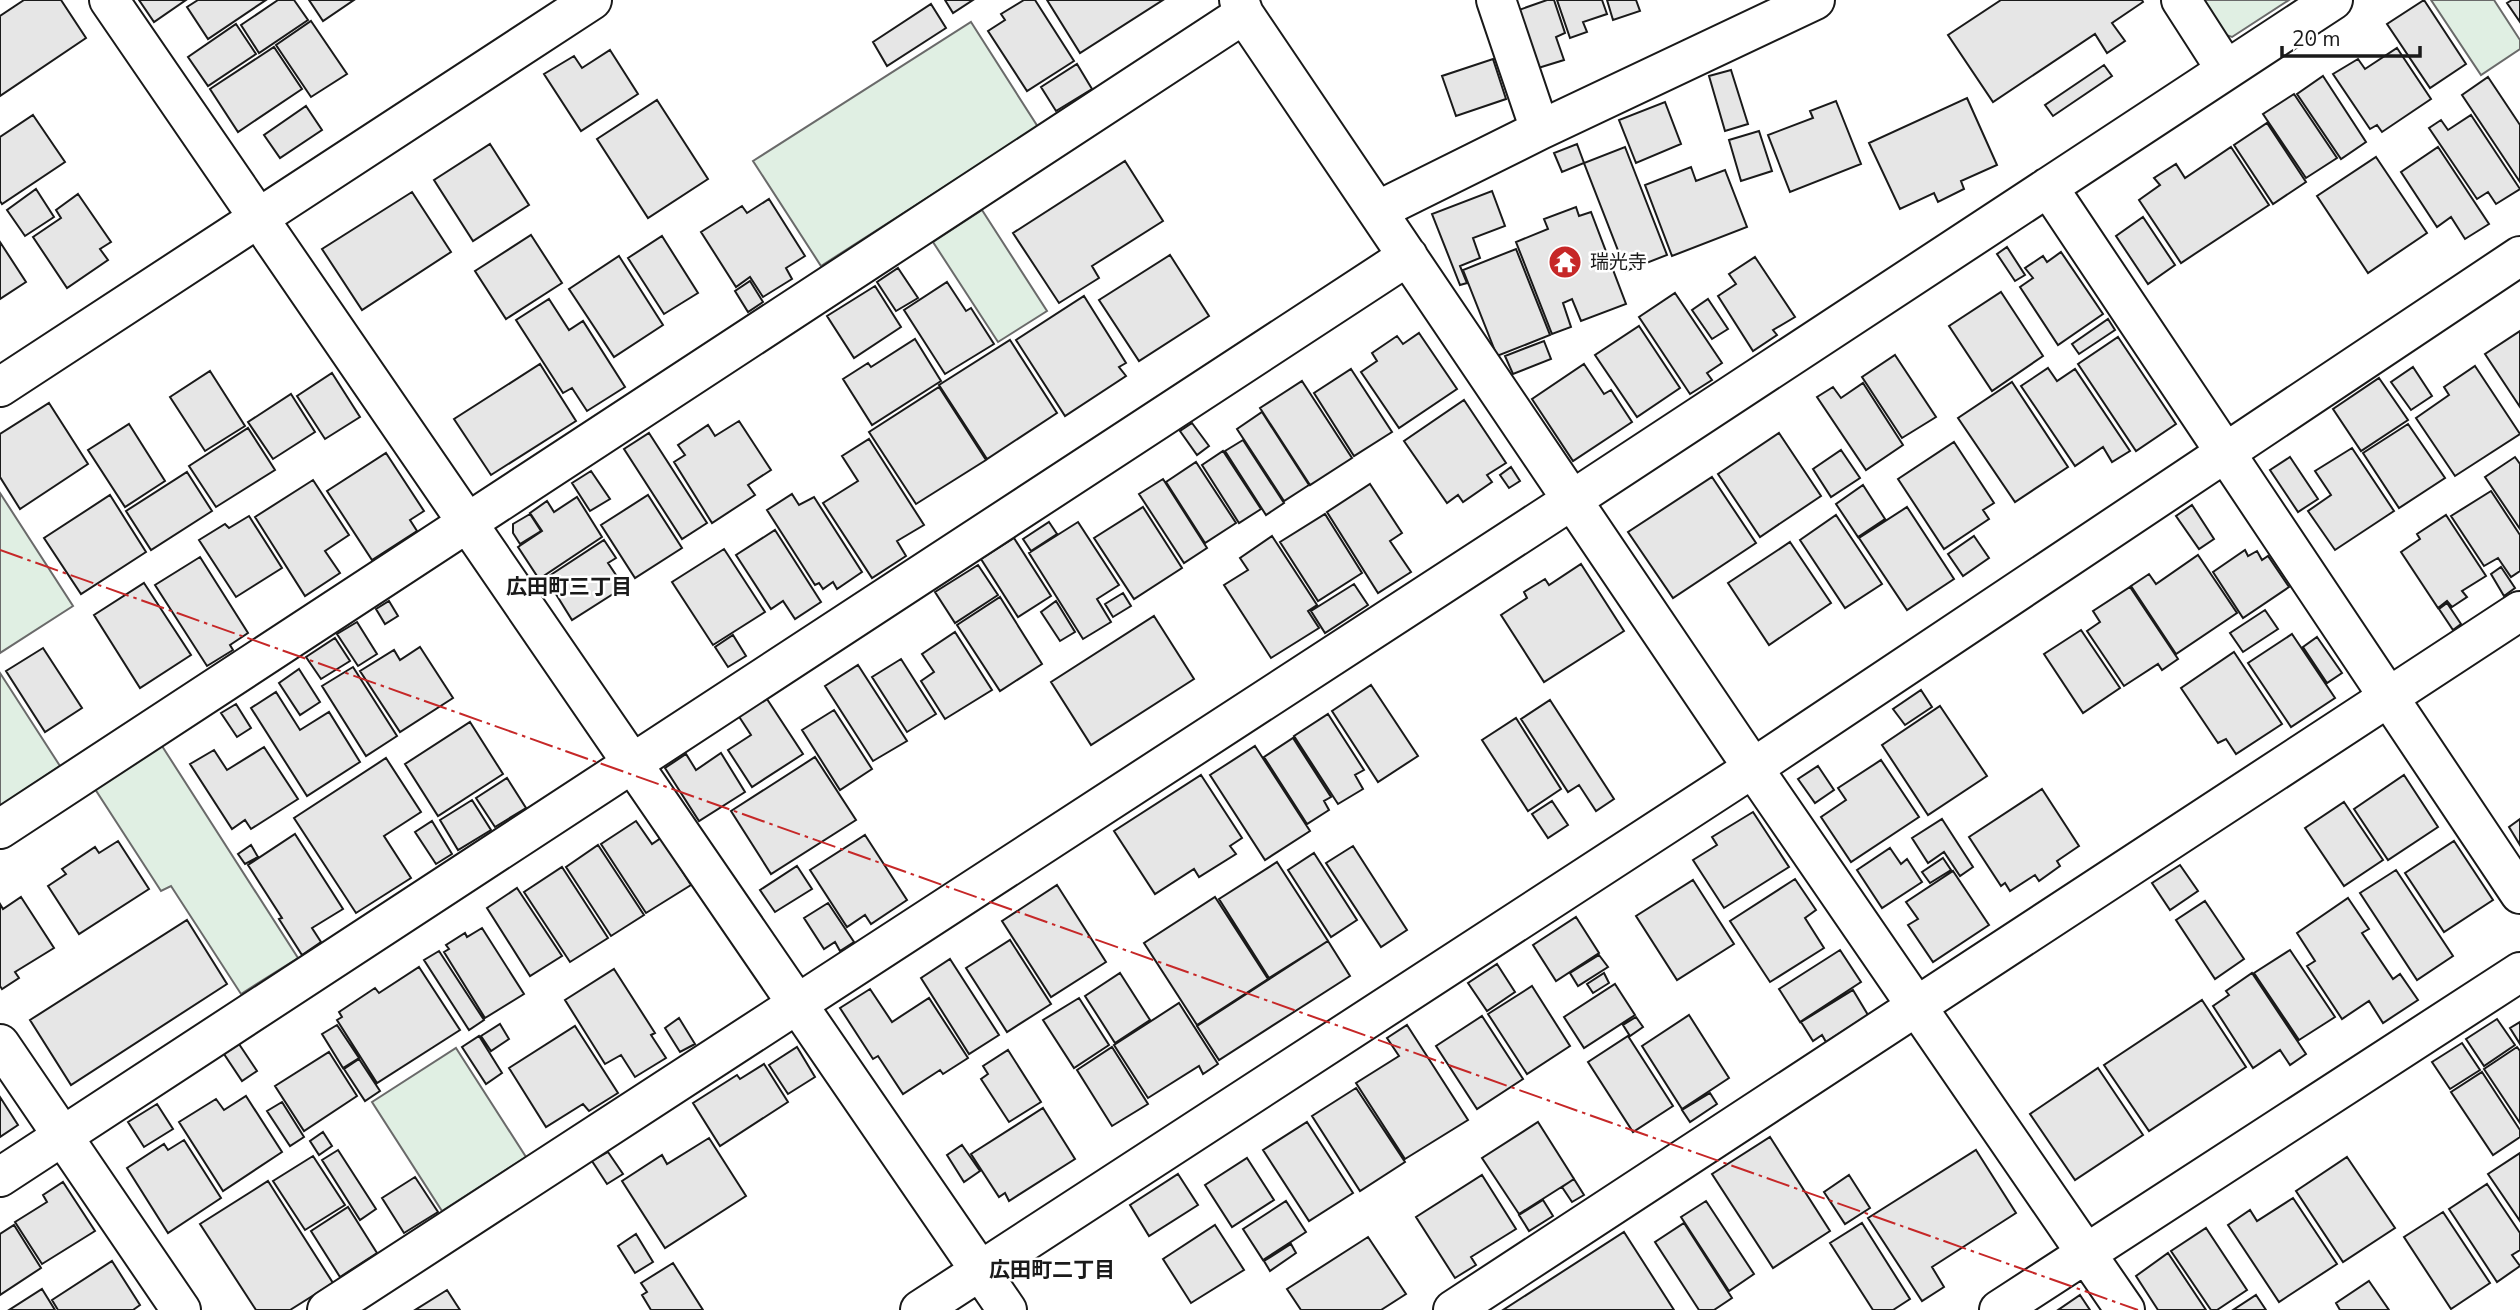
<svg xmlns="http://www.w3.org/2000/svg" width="2520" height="1310" font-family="'Nunito Sans','Noto Sans JP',sans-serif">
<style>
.green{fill:#e0efe3;stroke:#6a6a6a;stroke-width:2}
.building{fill:#e6e6e6;stroke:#1a1a1a;stroke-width:2}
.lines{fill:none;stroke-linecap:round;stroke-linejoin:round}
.street-casing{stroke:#1a1a1a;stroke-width:42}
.secondary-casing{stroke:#1a1a1a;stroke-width:42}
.street{stroke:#fff;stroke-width:38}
.secondary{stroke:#fff;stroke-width:38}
.power{stroke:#c62828;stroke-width:2;stroke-dasharray:24 5 3.5 5;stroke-linecap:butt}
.labels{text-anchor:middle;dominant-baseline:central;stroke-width:5;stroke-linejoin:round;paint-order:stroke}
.poi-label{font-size:19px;fill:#1a1a1a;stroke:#fff;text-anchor:start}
.neighbourhood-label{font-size:21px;font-weight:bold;fill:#1a1a1a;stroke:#fff}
</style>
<rect width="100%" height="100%" fill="#fff"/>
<path class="green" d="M2199 0H2289L2232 37 2220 33Z
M2431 0H2494L2520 40V49L2481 75Z
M971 22 1038 127 821 266 753 161Z
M982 210 1047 311 998 342 933 242Z
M0 493 73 606 0 653Z
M0 673 60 766 0 806Z
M162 746 298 958 241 994 171 886 161 891 95 789Z
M456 1048 526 1157 442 1211 372 1102Z"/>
<path class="building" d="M24 0H61L86 38 0 96V16Z
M139 0H186L154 22Z
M198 0H266L208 39 187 7Z
M278 0H294L308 20 259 53 241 25Z
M309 0H354L323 21Z
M945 0H973L953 13Z
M1024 0H1035L1074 61 1027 91 988 31 1005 20 1001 14Z
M1047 0H1163L1080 53Z
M1547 0H1554L1565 33 1556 37 1564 60 1535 69 1516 11Z
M1557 0H1602L1607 14 1583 22 1587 32 1570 38Z
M1607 0H1636L1640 11 1613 20Z
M2001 0H2142L2143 2 2112 23 2125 41 2107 53 2095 34 1993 102 1948 35Z
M2424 0 2466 64 2430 88 2387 24Z
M2512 0H2520V22L2507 3Z
M931 4 946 28 887 66 873 42Z
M311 21 347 74 311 97 276 45Z
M236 24 256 54 208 86 188 57Z
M274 47 302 89 238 132 210 89Z
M2397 48 2431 99 2382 132 2377 125 2370 129 2333 74 2358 59 2365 69Z
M610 50 638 94 581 131 544 74 574 56 582 68Z
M1493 59 1506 99 1456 116 1442 76Z
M1077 64 1092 89 1056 111 1041 87Z
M2104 65 2112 76 2053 116 2045 105Z
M1731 70 1748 124 1725 131 1709 76Z
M2323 76 2366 142 2341 159 2297 94Z
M2488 77 2520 125V182L2462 95Z
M2294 94 2337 158 2306 178 2263 114Z
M1967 98 1997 165 1961 181 1964 189 1938 202 1934 193 1900 209 1869 143Z
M657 100 708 179 648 218 597 139Z
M1836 101 1861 164 1790 192 1768 135 1813 118 1810 111Z
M1665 102 1681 144 1636 163 1619 120Z
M306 106 322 130 280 158 264 135Z
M33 115 65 162 2 204 0 201V137Z
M2471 115 2520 189 2496 204 2488 192 2477 199 2429 128 2441 120 2448 130Z
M2267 123 2306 182 2273 204 2234 145Z
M1759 131 1772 171 1741 181 1729 140Z
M490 144 529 205 473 241 434 180Z
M1577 144 1584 163 1562 172 1554 153Z
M1625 147 1667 255 1626 271 1584 163Z
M2231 147 2269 205 2181 263 2139 200 2160 185 2154 178 2176 164 2185 178Z
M2438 147 2489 224 2465 239 2451 217 2437 227 2401 172Z
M2376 157 2427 233 2368 273 2317 196Z
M1125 161 1163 221 1092 266 1099 278 1059 303 1013 233Z
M1691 167 1696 181 1725 170 1747 227 1672 256 1645 185Z
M36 189 54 217 25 236 7 210Z
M1492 191 1505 226 1473 238 1480 258 1460 266 1467 283 1460 285 1432 214Z
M412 192 451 252 362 310 322 249Z
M78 194 111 242 100 249 108 260 67 288 33 237 61 218 56 210Z
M769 199 805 256 786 268 792 279 763 297 750 277 736 287 701 232 742 206 747 213Z
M1576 207 1579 216 1591 212 1626 304 1581 321 1572 299 1563 303 1571 327 1552 334 1516 242 1548 229 1544 219Z
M2143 217 2175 265 2148 284 2116 236Z
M531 235 562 283 506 319 475 271Z
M662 236 698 293 664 314 628 258Z
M0 242 26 282 0 299Z
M2007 247 2025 275 2015 281 1997 254Z
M1516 249 1550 335 1497 356 1463 270Z
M2061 252 2103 314 2058 345 2020 287 2033 278 2025 268 2043 256 2047 262Z
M1170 255 1209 316 1139 361 1099 300Z
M619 256 663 325 614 357 569 289Z
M1755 257 1795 317 1773 330 1777 335 1753 351 1718 296 1736 284 1729 274Z
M898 268 918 298 896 311 877 282Z
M750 281 763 302 748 312 735 291Z
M947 282 966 311 971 308 994 344 945 374 904 310Z
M875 286 901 327 854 358 827 316Z
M2001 292 2043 356 1992 391 1949 326Z
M1675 293 1722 363 1707 373 1712 380 1690 394 1639 317Z
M1084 296 1126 363 1119 367 1126 376 1065 416 1016 340Z
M549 299 569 330 583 321 625 387 587 411 572 388 563 393 516 320Z
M1708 299 1728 329 1712 339 1692 310Z
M2108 319 2115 330 2079 354 2072 344Z
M1639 326 1680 388 1637 417 1595 355Z
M2520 331V407L2485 354Z
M1419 333 1457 389 1399 428 1361 372 1377 361 1372 353 1397 336 1403 344Z
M2118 337 2176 424 2136 451 2078 364Z
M915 339 941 381 872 425 843 379 868 363 871 367Z
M1010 340 1057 413 987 459 939 385Z
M1544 341 1551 359 1513 374 1505 356Z
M1895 355 1936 417 1902 438 1862 377Z
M540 364 576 421 491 475 454 419Z
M1584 364 1604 394 1611 390 1632 422 1573 461 1532 399Z
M2475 366 2520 434 2455 476 2416 418 2449 395 2444 387Z
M2413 367 2432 396 2411 410 2391 382Z
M2048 368 2057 381 2075 369 2130 451 2112 462 2103 447 2075 466 2021 386Z
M1351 369 1392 432 1354 456 1314 393Z
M210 371 245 426 205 451 170 397Z
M332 373 360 417 325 439 297 396Z
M2379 378 2408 420 2361 451 2333 409Z
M1302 381 1352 458 1310 485 1260 408Z
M2012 382 2068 467 2015 502 1958 418Z
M1863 383 1903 445 1866 470 1817 397 1833 387 1841 398Z
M939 387 986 460 916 504 869 432Z
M291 394 315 432 273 459 248 422Z
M1464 400 1506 463 1487 475 1492 482 1463 502 1458 495 1447 503 1404 441Z
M49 403 88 464 20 509 0 477V434Z
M1262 412 1309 485 1284 501 1237 429Z
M739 421 771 470 748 485 755 495 712 523 674 462 685 455 678 445 708 425 715 436Z
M1192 423 1209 446 1197 455 1180 431Z
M129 424 165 481 125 507 88 450Z
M2408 424 2445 478 2399 508 2363 453Z
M248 428 275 470 216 507 189 466Z
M649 433 707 523 682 539 624 449Z
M1779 433 1821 496 1760 537 1718 474Z
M869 439 924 525 897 541 906 556 872 578 823 503 858 481 842 456Z
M1243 440 1284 503 1266 515 1225 451Z
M1954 442 1994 503 1983 510 1989 519 1944 549 1898 479Z
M2352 448 2394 511 2335 550 2308 511 2331 495 2315 471Z
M1841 450 1860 478 1831 497 1813 469Z
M1223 451 1261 509 1239 523 1202 465Z
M386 453 424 511 410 520 417 531 372 560 327 491Z
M2290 457 2318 499 2298 512 2270 470Z
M2515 457 2520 464V529L2485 477Z
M1196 462 1236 523 1205 543 1166 482Z
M1511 467 1520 481 1509 488 1500 475Z
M591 471 610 499 590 511 572 483Z
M187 472 212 511 151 550 126 511Z
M1712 477 1756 543 1673 598 1628 532Z
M1163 479 1207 548 1184 563 1139 494Z
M313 480 349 535 325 551 340 573 305 596 255 517Z
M1370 484 1402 533 1390 541 1411 572 1378 593 1327 512Z
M1863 485 1885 519 1858 537 1836 504Z
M2491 491 2520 535V571L2511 577 2498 558 2484 566 2451 516Z
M792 494 799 505 814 497 862 572 837 589 833 582 823 589 819 583 815 585 767 510Z
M110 495 146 552 81 594 44 538Z
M648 495 682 548 635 578 601 525Z
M577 497 602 537 539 579 518 547 542 531 530 513 547 501 554 512Z
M2192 505 2214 539 2199 549 2176 516Z
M1143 507 1182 568 1134 599 1094 538Z
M1907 507 1954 579 1907 610 1859 538Z
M530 514 541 531 520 544 513 533V524Z
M1325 514 1362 573 1318 601 1280 542Z
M1836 515 1882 584 1845 608 1800 540Z
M2446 515 2486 576 2462 591 2467 597 2452 607 2447 601 2438 608 2401 552 2420 539 2417 534Z
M249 516 282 568 236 597 199 540 225 524 229 528Z
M1049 522 1057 534 1031 551 1023 539Z
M1078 522 1119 585 1097 599 1111 622 1083 639 1029 553Z
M775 530 821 602 795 619 783 601 771 609 736 555Z
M1272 536 1317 605 1308 611 1319 628 1271 658 1224 585 1248 570 1240 558Z
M1974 536 1989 558 1963 576 1948 554Z
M1014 538 1051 596 1018 617 981 559Z
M604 540 616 558 608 563 624 587 572 620 546 578Z
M1790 542 1831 603 1769 645 1728 583Z
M724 549 765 612 713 645 672 582Z
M2245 550 2248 556 2257 551 2262 560 2268 556 2289 587 2243 618 2213 572Z
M2198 555 2237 613 2176 654 2131 586 2149 574 2156 584Z
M200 557 248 633 230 645 233 650 207 666 155 585Z
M1581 564 1624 631 1544 682 1501 615 1527 598 1524 592 1545 579 1549 585Z
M978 565 998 595 955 623 935 592Z
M2501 567 2515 588 2504 596 2491 574Z
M144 583 191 655 140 688 94 615Z
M1354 584 1368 605 1325 633 1311 611Z
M2130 587 2178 659 2162 670 2158 664 2124 686 2087 631 2100 622 2093 611Z
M1123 593 1131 606 1113 617 1105 604Z
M1000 597 1042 664 1000 691 957 625Z
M389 601 398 616 385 624 376 609Z
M1056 601 1075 632 1060 641 1041 612Z
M2447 603 2461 624 2453 630 2439 609Z
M2265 610 2278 629 2243 652 2230 633Z
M1154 616 1194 679 1091 745 1051 682Z
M357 622 377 654 358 666 337 634Z
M2081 630 2120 688 2083 713 2044 654Z
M955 632 992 690 945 719 921 681 934 672 922 654Z
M2292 634 2335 698 2291 727 2248 663Z
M733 635 746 656 728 667 715 647Z
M2317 637 2342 673 2327 683 2303 647Z
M335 638 350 661 321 679 306 657Z
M420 647 453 698 400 732 360 671 394 650 400 660Z
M43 648 82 708 45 732 6 671Z
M2234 652 2282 724 2236 754 2226 739 2218 743 2181 688Z
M901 659 936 714 907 732 872 677Z
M858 665 907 741 873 761 825 686Z
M353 667 397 736 366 756 322 686Z
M299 669 320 702 300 715 279 683Z
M1371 685 1418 756 1378 782 1332 711Z
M1921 690 1932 707 1905 725 1893 709Z
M276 692 300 730 329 712 360 762 307 796 251 708Z
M765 696 803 754 752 787 728 750 751 735 738 715Z
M1550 700 1614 799 1596 811 1579 785 1568 792 1521 719Z
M236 704 251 728 237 737 221 713Z
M1940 706 1987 776 1928 815 1882 745Z
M834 710 872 769 840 790 802 730Z
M1328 714 1364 770 1355 775 1363 789 1338 804 1294 736Z
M1516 718 1561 789 1528 811 1482 740Z
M470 722 503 774 438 816 405 764Z
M1293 738 1331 797 1324 801 1329 810 1307 824 1264 757Z
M1255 746 1310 831 1265 860 1210 775Z
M264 747 298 799 251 829 245 820 232 829 190 764 214 750 227 770Z
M721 753 745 792 699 821 665 768 686 754 696 770Z
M815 757 856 820 771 874 731 811Z
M386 758 421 812 384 836 411 878 356 913 294 818Z
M1881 760 1919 817 1851 862 1821 817 1846 800 1838 788Z
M1818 766 1834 790 1815 803 1798 779Z
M1201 775 1242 838 1230 846 1236 854 1199 877 1194 869 1155 894 1114 831Z
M2404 775 2438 827 2388 860 2354 809Z
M507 778 526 808 495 827 476 798Z
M2042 789 2079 846 2057 861 2060 866 2039 881 2035 875 2010 891 2005 883 2001 886 1969 837Z
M472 800 491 830 458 850 440 820Z
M1552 801 1568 825 1548 838 1532 814Z
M2344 802 2383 860 2344 886 2305 828Z
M1753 812 1789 867 1724 908 1693 860 1717 845 1712 837Z
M1942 819 1973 867 1960 876 1944 852 1928 863 1912 838Z
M2520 819V845L2509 827Z
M432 821 452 854 436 864 415 832Z
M636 821 652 844 661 838 691 885 646 913 601 844Z
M295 834 343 909 312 928 321 942 302 955 279 919 282 918 248 865Z
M865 835 907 900 871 924 865 915 847 927 810 870Z
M118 841 149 889 79 934 48 886 66 874 62 869 95 847 99 853Z
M2454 841 2493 900 2444 932 2405 873Z
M251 845 258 857 245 864 238 854Z
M598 845 644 915 611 936 566 867Z
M1353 846 1407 930 1381 947 1326 863Z
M1890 848 1901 864 1907 859 1922 882 1882 908 1857 870Z
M1314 853 1357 920 1331 937 1288 870Z
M1943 858 1951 870 1930 883 1922 872Z
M1277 862 1328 941 1269 978 1219 899Z
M2180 865 2198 891 2170 910 2152 883Z
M797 866 812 889 775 912 760 890Z
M562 867 608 938 570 962 524 892Z
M2396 870 2453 956 2417 980 2360 893Z
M1953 871 1989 925 1933 962 1908 925 1918 919 1906 902Z
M1795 879 1816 910 1805 918 1824 948 1770 982 1730 921Z
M1693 880 1734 944 1677 980 1636 916Z
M1057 885 1106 962 1051 997 1002 921Z
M517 888 562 956 530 976 487 908Z
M21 897 54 948 15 972 19 978 2 989 0 986V904L3 909Z
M1215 897 1268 979 1197 1025 1144 943Z
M2348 898 2369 929 2362 933 2393 979 2400 974 2418 1000 2383 1023 2369 1001 2342 1019 2307 966 2315 961 2297 933Z
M2205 901 2244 959 2215 979 2176 920Z
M828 903 854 942 840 951 835 942 824 949 804 918Z
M1576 917 1599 953 1556 981 1533 945Z
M187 920 227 984 71 1085 30 1020Z
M482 928 524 994 485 1018 444 952 449 949 446 945 465 933 467 937Z
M1010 940 1051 1004 1007 1032 966 968Z
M1328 941 1350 976 1219 1060 1197 1026Z
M1840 950 1861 982 1800 1022 1779 989Z
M2290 950 2335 1017 2299 1040 2254 973Z
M439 951 484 1020 469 1030 424 960Z
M1599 955 1608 967 1578 986 1570 973Z
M950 959 999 1035 969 1054 921 978Z
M1497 964 1515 992 1487 1011 1468 983Z
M419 967 460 1030 377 1083 337 1020 342 1017 339 1012 375 988 379 993Z
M614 969 655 1033 651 1035 666 1058 635 1077 621 1055 605 1064 565 1000Z
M1120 973 1150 1020 1115 1043 1085 996Z
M1604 973 1609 983 1593 993 1587 984Z
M2252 973 2306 1054 2290 1065 2280 1050 2253 1068 2213 1006 2229 995 2226 991Z
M1615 984 1635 1015 1584 1048 1564 1017Z
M1532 986 1570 1046 1527 1074 1488 1014Z
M870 989 892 1022 929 998 968 1058 943 1074 940 1070 903 1094 878 1056 873 1059 840 1008Z
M1853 990 1868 1015 1826 1042 1822 1035 1813 1041 1801 1022Z
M1079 998 1109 1045 1074 1068 1043 1020Z
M2202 1000 2246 1067 2149 1131 2104 1065Z
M1179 1003 1218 1064 1203 1074 1199 1066 1148 1098 1114 1045Z
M1689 1015 1729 1078 1682 1109 1642 1046Z
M1482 1016 1523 1079 1477 1109 1436 1046Z
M1636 1017 1643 1027 1630 1036 1623 1025Z
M679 1018 695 1044 680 1052 665 1028Z
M2497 1019 2515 1045 2484 1066 2466 1039Z
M2520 1022V1044L2510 1028Z
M500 1024 509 1039 491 1051 481 1036Z
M337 1025 359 1058 343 1068 322 1034Z
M1407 1025 1468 1120 1405 1159 1356 1083 1399 1056 1387 1038Z
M575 1026 618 1093 589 1111 583 1104 546 1127 509 1068Z
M479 1036 502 1073 486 1084 462 1047Z
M1628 1036 1673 1106 1633 1132 1588 1062Z
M2462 1043 2480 1070 2450 1089 2432 1062Z
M239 1044 257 1071 242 1081 224 1054Z
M797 1047 815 1077 788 1094 769 1065Z
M1112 1047 1148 1104 1112 1126 1077 1070Z
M2517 1047 2520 1051V1123L2484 1069Z
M1008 1050 1041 1102 1009 1122 981 1079 988 1074 983 1066Z
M329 1052 357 1096 304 1131 275 1086Z
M359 1059 380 1091 365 1101 344 1069Z
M764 1064 788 1102 720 1146 693 1103 737 1075 740 1079Z
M2098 1068 2143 1135 2075 1180 2030 1114Z
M2482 1072 2520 1130V1137L2493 1155 2451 1092Z
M1356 1088 1405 1162 1360 1191 1312 1116Z
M1710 1093 1717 1104 1690 1122 1682 1110Z
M246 1096 282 1152 223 1191 179 1122 216 1099 224 1110Z
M0 1097 18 1125 0 1137Z
M282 1102 304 1137 290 1146 267 1111Z
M157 1104 173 1129 144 1147 128 1122Z
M1043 1108 1075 1159 1009 1201 1005 1193 999 1197 971 1154Z
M1307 1122 1353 1193 1309 1221 1263 1150Z
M1538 1122 1574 1179 1519 1214 1482 1158Z
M323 1132 332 1146 319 1155 310 1141Z
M1770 1137 1830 1231 1773 1268 1712 1174Z
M709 1138 746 1196 665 1248 622 1181 662 1155 667 1164Z
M184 1140 221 1198 168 1233 127 1168 164 1144 168 1150Z
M962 1145 980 1171 964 1182 947 1155Z
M338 1150 376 1209 360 1220 322 1160Z
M1976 1150 2016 1213 1932 1267 1944 1287 1922 1301 1868 1218Z
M608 1152 623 1174 607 1184 592 1161Z
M2520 1153V1221L2488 1174Z
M313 1156 345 1205 305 1230 273 1181Z
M2347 1157 2395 1228 2343 1262 2296 1191Z
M1247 1158 1274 1200 1232 1227 1205 1185Z
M1178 1174 1198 1205 1149 1236 1130 1205Z
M1482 1175 1516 1229 1471 1257 1476 1265 1455 1278 1416 1217Z
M1849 1175 1870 1208 1845 1224 1824 1192Z
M415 1177 438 1212 404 1233 382 1198Z
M1574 1179 1584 1195 1572 1202 1562 1187Z
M268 1181 333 1283 290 1310H256L200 1224Z
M63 1182 95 1231 42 1264 15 1222 47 1202 43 1195Z
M2487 1184 2520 1233V1250L2512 1255 2520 1266 2497 1282 2449 1209Z
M2293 1198 2337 1264 2279 1302 2228 1225 2250 1210 2257 1221Z
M1543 1200 1553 1216 1529 1231 1519 1215Z
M1286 1201 1306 1232 1263 1260 1243 1229Z
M1706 1201 1754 1274 1729 1291 1681 1217Z
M348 1207 377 1253 340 1277 311 1231Z
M2443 1212 2490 1283 2451 1309 2404 1237Z
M1684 1223 1732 1298 1714 1310H1699L1655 1242Z
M1862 1223 1910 1299 1893 1310H1873L1830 1243Z
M14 1225 41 1268 0 1295V1234Z
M1215 1225 1244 1270 1191 1303 1163 1259Z
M2206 1228 2247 1290 2217 1310H2211L2171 1251Z
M1624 1232 1674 1310H1503Z
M636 1234 653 1262 635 1273 618 1246Z
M1368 1237 1406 1294 1381 1310H1301L1287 1289Z
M1291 1244 1296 1253 1270 1271 1264 1261Z
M2168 1253 2206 1310H2158L2136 1276Z
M112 1261 140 1305 133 1310H58L52 1300Z
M673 1263 703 1310H651L642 1295 647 1292 641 1283Z
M2369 1281 2389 1310H2340L2336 1303Z
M42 1289 55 1310H9Z
M447 1290 460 1310H415Z
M2080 1295 2090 1310H2058Z
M2256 1295 2266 1310H2233Z"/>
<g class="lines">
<defs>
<path id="street" d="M109 0 1007 1310
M1239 0 1244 14 1753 768 2125 1310
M1496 0 1540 130
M2181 0 2226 70
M2048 187 2520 894
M1377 211 1540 130 1815 0
M0 829 1244 14
M0 1044 181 1310
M0 1177 1408 256
M327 1310 1572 500 2333 0
M920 1310 1753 768 2520 256
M1453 1310 2520 611
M1999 1310 2520 972"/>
<path id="secondary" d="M0 387 592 0"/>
</defs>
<use href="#street" class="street-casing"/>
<use href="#secondary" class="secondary-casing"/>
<use href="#street" class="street"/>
<use href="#secondary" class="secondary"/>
<path class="power" d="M0 550 2138 1310"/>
</g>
<defs>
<symbol id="temple-disc" viewBox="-11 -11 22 22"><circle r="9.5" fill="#c62828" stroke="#fff"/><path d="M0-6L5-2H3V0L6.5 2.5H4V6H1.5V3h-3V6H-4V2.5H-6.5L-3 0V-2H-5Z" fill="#fff"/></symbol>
</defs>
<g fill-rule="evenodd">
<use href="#temple-disc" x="1546" y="243" width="38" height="38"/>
</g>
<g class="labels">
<g class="poi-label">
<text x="1590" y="262">瑞光寺</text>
</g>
<g class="neighbourhood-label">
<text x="569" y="587">広田町三丁目</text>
<text x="1052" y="1270">広田町二丁目</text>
</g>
</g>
<path d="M2282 46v10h138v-10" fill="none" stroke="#1a1a1a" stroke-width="3.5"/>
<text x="2292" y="46" font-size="21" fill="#1a1a1a" stroke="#ffffff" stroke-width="5" paint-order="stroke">20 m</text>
</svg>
